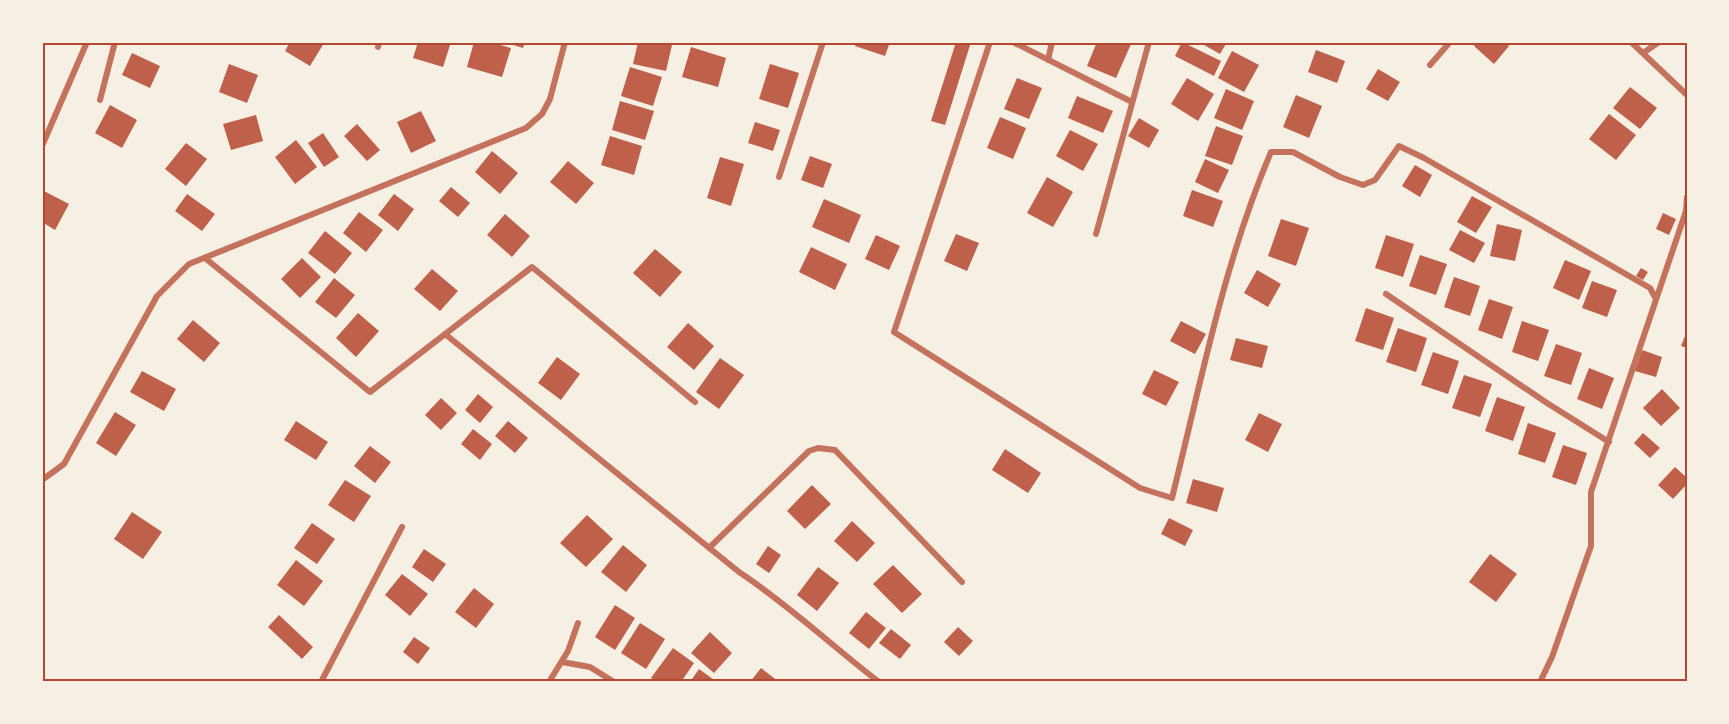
<svg xmlns="http://www.w3.org/2000/svg" width="1729" height="724" font-family="'PT Sans',sans-serif">
<style>
.building{fill:#bf614a}
.lines{fill:none;stroke-linecap:round;stroke-linejoin:round}
.minor{stroke:#c5725c;stroke-width:6}
.neatline{fill:none;stroke:#b5482f;stroke-width:2}
</style>
<rect width="100%" height="100%" fill="#f6efe4"/>
<path class="building" d="M290 42H322L324 43 310 66 285 51Z
M418 42H451L443 67 413 58Z
M474 42H490L511 48 502 77 467 67Z
M504 42H525L523 48Z
M638 42H657L672 45 666 71 633 64Z
M857 42H890L885 56 855 46Z
M956 42H971L945 125 931 121Z
M1097 42 1131 44 1116 78 1087 66Z
M1182 42 1221 61 1214 76 1175 56Z
M1199 42H1227L1220 54Z
M1477 42H1505L1509 46 1494 64 1474 46Z
M691 47 726 58 718 87 682 77Z
M1316 50 1345 61 1337 83 1308 72Z
M1232 51 1259 65 1244 92 1218 78Z
M132 53 160 66 150 88 122 75Z
M229 64 258 75 247 103 219 92Z
M770 64 799 73 788 108 759 99Z
M630 67 662 77 653 106 621 96Z
M1378 69 1400 82 1388 101 1366 89Z
M1017 78 1042 88 1029 119 1004 109Z
M1187 78 1214 94 1198 121 1171 104Z
M1630 87 1657 108 1640 129 1613 108Z
M1226 89 1254 101 1242 130 1214 118Z
M1296 95 1322 106 1309 138 1283 127Z
M1077 96 1113 111 1103 133 1068 118Z
M620 101 654 111 645 140 612 130Z
M110 105 137 120 122 148 95 133Z
M421 111 436 141 411 153 397 122Z
M1609 114 1636 135 1616 160 1589 139Z
M256 115 263 141 231 150 223 124Z
M1000 117 1026 128 1013 159 987 148Z
M1139 118 1159 130 1149 148 1128 136Z
M755 122 780 130 773 151 748 143Z
M357 124 380 150 367 161 344 136Z
M1216 126 1243 136 1232 165 1205 156Z
M1070 130 1098 144 1083 171 1056 156Z
M323 133 339 157 324 167 308 143Z
M610 136 642 146 634 175 601 165Z
M296 140 317 167 295 184 275 157Z
M186 143 207 159 186 186 165 169Z
M492 151 518 173 500 194 475 172Z
M810 156 832 164 823 188 801 180Z
M720 157 744 164 731 206 707 198Z
M1205 159 1229 170 1218 193 1195 182Z
M568 161 594 183 576 204 550 182Z
M1415 165 1432 175 1420 197 1402 186Z
M1047 177 1073 192 1053 227 1027 213Z
M451 187 470 203 458 217 439 201Z
M42 190 69 204 55 230 42 222Z
M1192 190 1223 201 1213 227 1183 216Z
M187 194 215 214 202 231 175 211Z
M394 194 414 209 398 231 378 215Z
M1472 196 1492 207 1476 233 1457 222Z
M824 199 861 215 849 243 812 227Z
M359 212 383 230 366 252 343 233Z
M1663 213 1676 219 1669 235 1656 229Z
M505 214 530 236 512 257 487 235Z
M1281 219 1309 228 1296 266 1268 256Z
M1497 224 1522 230 1515 261 1490 256Z
M1460 230 1485 243 1474 263 1449 250Z
M325 231 352 253 335 274 308 253Z
M956 234 979 243 967 271 944 261Z
M876 235 900 246 889 270 865 259Z
M1386 235 1414 244 1403 277 1375 268Z
M811 247 847 264 835 290 799 272Z
M655 249 682 272 660 297 633 273Z
M1420 255 1447 264 1436 295 1409 286Z
M302 258 321 277 300 298 281 279Z
M1565 260 1591 271 1579 300 1553 288Z
M1641 268 1648 272 1643 280 1636 276Z
M432 269 458 291 440 311 414 289Z
M1257 270 1281 284 1268 307 1244 293Z
M1454 277 1480 286 1470 316 1444 307Z
M334 278 355 295 336 318 315 302Z
M1592 281 1617 290 1607 317 1582 308Z
M1489 299 1513 307 1502 339 1478 330Z
M1366 308 1394 318 1383 350 1355 341Z
M358 313 379 331 356 357 336 338Z
M193 320 220 343 204 362 177 339Z
M1181 321 1206 334 1195 354 1170 341Z
M1522 321 1549 330 1538 361 1512 352Z
M688 323 714 346 694 370 667 347Z
M1398 328 1427 338 1416 372 1386 362Z
M1687 331V348L1681 346Z
M1236 338 1268 346 1262 368 1230 360Z
M1556 344 1582 353 1571 385 1544 376Z
M1642 350 1662 357 1656 377 1635 371Z
M1433 352 1459 361 1448 394 1421 385Z
M557 357 580 374 561 400 538 383Z
M720 358 744 375 719 409 696 392Z
M1589 368 1614 378 1602 409 1577 399Z
M1154 370 1179 382 1166 406 1142 394Z
M142 371 176 389 164 411 130 392Z
M1464 375 1492 384 1480 417 1452 408Z
M1662 389 1680 408 1661 426 1643 408Z
M478 394 493 407 480 423 465 410Z
M1497 397 1525 407 1513 441 1485 431Z
M441 398 457 413 441 430 425 415Z
M115 412 136 425 116 456 96 443Z
M1259 413 1282 424 1268 452 1245 440Z
M296 421 328 442 316 460 284 440Z
M508 421 528 438 515 453 495 436Z
M1528 423 1556 433 1545 463 1518 454Z
M473 429 492 444 480 460 461 444Z
M1643 433 1660 448 1650 458 1634 443Z
M1563 445 1587 453 1576 485 1552 477Z
M370 446 391 462 375 483 354 466Z
M1005 449 1041 473 1028 493 992 470Z
M1675 467 1687 478V484L1673 499 1658 485Z
M1193 479 1224 488 1217 512 1186 503Z
M345 480 371 496 354 522 328 505Z
M812 485 831 504 805 529 787 511Z
M132 512 162 532 143 559 114 539Z
M587 515 613 539 586 567 560 543Z
M1169 518 1193 530 1185 546 1161 534Z
M852 521 875 543 857 562 834 541Z
M312 523 335 539 317 564 294 548Z
M623 545 647 565 626 592 601 572Z
M768 546 781 555 769 573 756 564Z
M424 549 446 564 433 582 412 567Z
M1490 554 1517 574 1496 602 1469 582Z
M296 560 323 581 304 606 277 585Z
M893 565 922 594 902 613 873 584Z
M818 567 839 583 817 611 797 595Z
M402 574 428 594 410 616 385 595Z
M474 588 494 604 476 628 455 612Z
M615 605 635 618 615 650 595 637Z
M866 612 886 628 869 649 849 633Z
M279 615 313 647 302 659 268 627Z
M640 623 665 639 646 669 621 653Z
M958 627 973 641 959 656 944 642Z
M891 629 911 645 900 659 879 643Z
M710 632 732 653 714 673 691 653Z
M414 637 430 648 418 664 403 652Z
M673 648 694 663 681 682H657L651 678Z
M761 668 779 682H750Z
M699 669 717 682H690Z"/>
<g class="lines">
<path class="minor" d="M990 42 894 332 1140 488 1172 498C1201 382 1224 262 1271 152H1293L1340 177 1363 185 1375 180 1399 146 1424 158 1650 288 1656 299
M1013 42 1132 102
M1631 42 1687 95
M378 47 379 42
M1643 53 1659 42
M1048 60 1052 42
M1430 65 1450 42
M100 100 115 42
M42 146 87 42
M779 177 823 42
M1096 234 1149 42
M205 258 370 392 532 267 695 402
M1386 294 1547 403 1609 442
M445 334 739 572C789 605 832 646 879 682
M42 480 64 464 157 296 189 264 526 128 542 114 550 99 565 42
M709 548 809 451 818 448 835 450 962 582
M562 662 590 667 614 682
M321 682 402 527
M549 682 568 651 578 623
M1540 682 1552 657 1591 546V492L1686 211 1687 197"/>
</g>
<rect width="1729" height="724" fill="none" stroke="#f6efe4" stroke-width="87"/>
<rect x="44" y="44" width="1642" height="636" class="neatline"/>
</svg>
